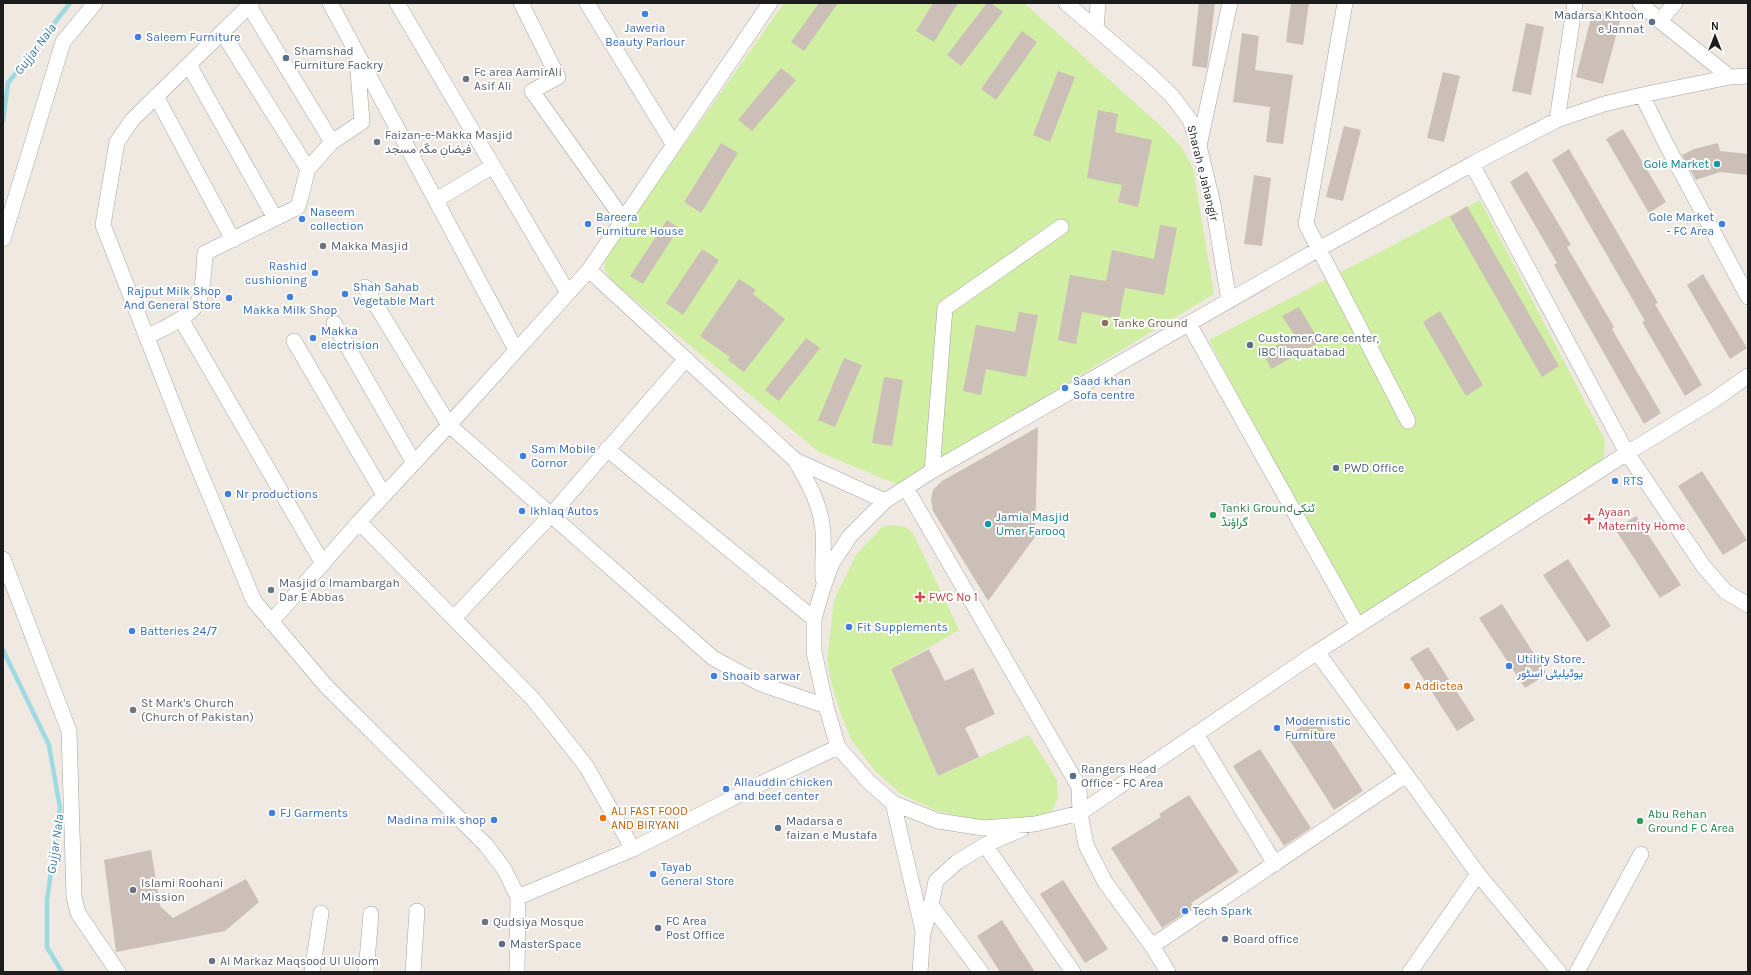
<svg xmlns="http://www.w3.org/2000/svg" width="1751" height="975" font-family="Karla,Vazirmatn,sans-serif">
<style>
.grass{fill:#d0efa3}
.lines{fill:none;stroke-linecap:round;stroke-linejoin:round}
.stream{stroke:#9edae1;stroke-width:4.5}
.building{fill:#ccbfb8}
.street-casing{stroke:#a4a4a4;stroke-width:16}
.street{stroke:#fff;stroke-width:15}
.shop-dot{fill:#3f7fe0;stroke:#fff;stroke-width:1.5}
.service-dot{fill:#5c6f8a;stroke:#fff;stroke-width:1.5}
.worship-dot{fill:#6b7280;stroke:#fff;stroke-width:1.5}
.culture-dot{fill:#0f9aa8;stroke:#fff;stroke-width:1.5}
.education-dot{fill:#8d6e63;stroke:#fff;stroke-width:1.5}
.leisure-dot{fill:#2e9e5b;stroke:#fff;stroke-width:1.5}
.health-dot{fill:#e0444e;stroke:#fff;stroke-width:1.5}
.food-dot{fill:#e8710a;stroke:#fff;stroke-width:1.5}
.labels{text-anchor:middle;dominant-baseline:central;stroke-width:4;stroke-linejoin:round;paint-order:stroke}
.service-label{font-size:12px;fill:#4e5e75;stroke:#fff;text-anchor:start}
.shop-label{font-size:12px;fill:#366cbe;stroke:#fff;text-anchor:start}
.worship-label{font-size:12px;fill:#5b616d;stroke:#fff;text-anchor:start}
.culture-label{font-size:12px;fill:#0d838f;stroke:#fff;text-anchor:end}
.street-label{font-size:12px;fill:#1d1d1d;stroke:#fff}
.education-label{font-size:12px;fill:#785e54;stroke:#fff;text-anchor:start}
.leisure-label{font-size:12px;fill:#27864d;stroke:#fff;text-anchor:start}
.health-label{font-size:12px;fill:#be3a42;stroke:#fff;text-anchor:start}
.food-label{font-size:12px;fill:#c56008;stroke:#fff;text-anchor:start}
.water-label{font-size:13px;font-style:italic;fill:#3c7ca5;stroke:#fff}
</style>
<rect width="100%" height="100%" fill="#efe9e2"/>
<path class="grass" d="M784 3H1024L1164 129 1182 148 1193 168 1214 294 899 485 819 452 613 282 604 269 606 256Z
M1480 200 1605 440 1603 468 1369 613 1351 615 1209 340Z
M891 525 905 527 913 533 959 630 891 669 938 776 1029 735 1057 780 1058 798 1051 813 1032 821 997 822 972 819 937 811 901 794 875 771 852 741 840 712 831 681 827 660 834 600 856 555 882 527Z"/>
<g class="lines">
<path class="stream" d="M3 121 8 83 70 3
M3 650 49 745 60 808 47 900V947L62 972"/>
</g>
<path class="building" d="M819 3H838L804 51 791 42Z
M933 3H958L934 42 916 31Z
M987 3H991L1003 12 961 66 947 55Z
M1199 3H1215L1207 68 1192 66Z
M1291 3H1309L1303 45 1286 42Z
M1593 10 1621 17 1603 84 1576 77Z
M1526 23 1544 27 1531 95 1512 91Z
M1022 31 1037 42 996 100 981 89Z
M1242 33 1259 36 1255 70 1293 75 1283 144 1266 142 1270 107 1233 102Z
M781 68 796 80 752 131 738 120Z
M1058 71 1075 77 1050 142 1033 135Z
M1443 72 1460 76 1444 142 1427 138Z
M1098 110 1118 114 1115 132 1152 140 1138 207 1118 202 1122 185 1087 178Z
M1344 126 1361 130 1343 201 1326 197Z
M1623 129 1666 202 1649 213 1606 139Z
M721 143 738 153 701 213 684 202Z
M1718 143 1720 151 1748 154V175L1720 172 1696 180 1682 155 1694 149Z
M1569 149 1658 303 1655 304 1702 385 1685 396 1642 322 1645 321 1552 160Z
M1527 171 1571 245 1567 247 1614 327 1612 329 1661 413 1644 424 1554 265 1557 263 1510 182Z
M1254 175 1271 178 1262 246 1244 244Z
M1467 206 1559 366 1542 377 1450 217Z
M667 220 679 228 643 284 630 276Z
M1160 225 1177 228 1164 295 1125 288 1119 319 1082 312 1076 344 1058 340 1070 275 1106 281 1112 250 1154 259Z
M702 249 719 260 683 315 666 303Z
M1703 274 1747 348 1730 359 1687 285Z
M739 279 756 290 753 294 785 319 744 372 728 360 730 357 700 336Z
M1299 307 1320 342 1271 369 1263 353 1295 336 1282 316Z
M1440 311 1483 385 1466 396 1423 322Z
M1019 312 1038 315 1026 377 986 369 981 395 963 391 976 325 1015 332Z
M806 338 820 348 779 401 765 390Z
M844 358 862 365 835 427 818 420Z
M884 377 903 380 892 446 872 443Z
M1038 427 1035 537 988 601 933 511 931 500 933 490 942 481Z
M1702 471 1747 540 1723 555 1678 486Z
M1636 516 1681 585 1660 598 1615 529Z
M1568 559 1611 626 1587 642 1543 575Z
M1502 604 1547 674 1525 688 1479 618Z
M1428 647 1475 720 1457 731 1410 658Z
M929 649 945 681 973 668 995 714 965 728 979 757 938 776 891 669Z
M1316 718 1363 791 1334 810 1287 736Z
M1260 749 1311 828 1284 846 1233 766Z
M1189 795 1239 872 1191 903 1194 907 1162 928 1111 848 1161 817 1159 814Z
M151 850 160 906 173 918 246 879 259 902 225 931 116 952 104 860Z
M1063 880 1108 949 1085 963 1040 894Z
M1002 920 1035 972H1000L977 936Z"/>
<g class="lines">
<defs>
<path id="street" d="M252 3 132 120 117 142 103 225 192 453 254 601 326 686 486 845 504 869 518 897 517 972
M330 3 516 350
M397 3 568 293
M521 3 558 77 532 91 623 219
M587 3 674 145
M1066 3 1149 74 1172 96 1190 120 1199 146 1213 204 1229 301
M1345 3 1306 224 1408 421
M1640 3 1660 21
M1675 3 1660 21 1730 77
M249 6 332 142 308 169
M1096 29 1098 3
M189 65 275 218
M1748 76 1730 77 1642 95 1604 104 1557 120 1472 164 1319 249 932 471 885 501 850 536 832 563 823 588 814 619V652L826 706 838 747 869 782 893 803 938 821 983 828 1035 824 1080 813 1317 652 1627 453 1714 400 1748 376
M1642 95 1665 142 1748 297
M156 96 233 240
M1557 120 1575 3
M332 142 362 122 357 58
M1199 146 1230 3
M1472 164 1627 453 1704 567 1725 591 1748 605
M436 200 493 166
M3 239 63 42 95 3
M589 270 795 460 885 501
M365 287 449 425 713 658 761 684 826 706
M181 319 323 564
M334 323 414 463
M1189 324 1358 626
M147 337C161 329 194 316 199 300 204 285 204 268 205 253L298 207 308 169 222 32
M294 341 384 495
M607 449 814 619
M795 460C808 482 821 505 823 532 824 548 822 564 823 579
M932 471 945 308 1061 227
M906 488 1079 787 1080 813 1086 845 1105 882 1152 946 1168 972
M359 522 533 699 586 766 633 849
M3 559 69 731 74 897 78 913 118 972
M454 618 551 515 686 359
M271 622 359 522 449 425 589 270 770 3
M1317 652 1478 874 1559 972
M1196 734 1275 864
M893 803 923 931 920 972
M985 845 1073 972
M518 897 633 849 762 783 838 747
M931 905 981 972
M924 930 931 905 936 881 957 862 985 845 1022 829
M1152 946 1406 775
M312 972 321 913
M366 972 371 914
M413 972 417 911
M1410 972 1478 874
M1577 972 1641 854"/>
</defs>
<use href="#street" class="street-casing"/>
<use href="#street" class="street"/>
</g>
<g class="shop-dot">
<circle cx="645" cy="14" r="4"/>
<circle cx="138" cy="37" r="4"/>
<circle cx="302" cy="219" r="4"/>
<circle cx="588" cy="224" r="4"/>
<circle cx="1722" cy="224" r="4"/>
<circle cx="315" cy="273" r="4"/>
<circle cx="345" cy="294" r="4"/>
<circle cx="290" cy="297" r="4"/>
<circle cx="229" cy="298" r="4"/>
<circle cx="313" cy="338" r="4"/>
<circle cx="1065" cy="388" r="4"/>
<circle cx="523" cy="456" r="4"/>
<circle cx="1615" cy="481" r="4"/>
<circle cx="228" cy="494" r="4"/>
<circle cx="522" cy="511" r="4"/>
<circle cx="849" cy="627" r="4"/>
<circle cx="132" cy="631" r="4"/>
<circle cx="1509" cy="666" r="4"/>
<circle cx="714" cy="676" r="4"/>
<circle cx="1277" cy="728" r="4"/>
<circle cx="726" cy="789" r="4"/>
<circle cx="272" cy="813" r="4"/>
<circle cx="494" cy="820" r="4"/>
<circle cx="653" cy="874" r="4"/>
<circle cx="1185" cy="911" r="4"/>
</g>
<g class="service-dot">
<circle cx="1652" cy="22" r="4"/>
<circle cx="286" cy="58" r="4"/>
<circle cx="1250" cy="345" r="4"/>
<circle cx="1336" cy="468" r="4"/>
<circle cx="1073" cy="776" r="4"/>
<circle cx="778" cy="828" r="4"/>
<circle cx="658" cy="928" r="4"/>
<circle cx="1225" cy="939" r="4"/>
<circle cx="502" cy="944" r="4"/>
</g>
<g class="worship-dot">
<circle cx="466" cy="79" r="4"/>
<circle cx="377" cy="142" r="4"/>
<circle cx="323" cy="246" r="4"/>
<circle cx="271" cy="590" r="4"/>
<circle cx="133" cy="710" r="4"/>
<circle cx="133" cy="890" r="4"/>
<circle cx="485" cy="922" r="4"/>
<circle cx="212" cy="961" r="4"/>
</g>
<g class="culture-dot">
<circle cx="1717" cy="164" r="4"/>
<circle cx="988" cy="524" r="4"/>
</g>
<circle class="education-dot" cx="1105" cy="323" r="4"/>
<g class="leisure-dot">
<circle cx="1213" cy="515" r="4"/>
<circle cx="1640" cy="821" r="4"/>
</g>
<g class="health-dot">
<path d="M1587 513h4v4h4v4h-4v4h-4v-4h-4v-4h4z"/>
<path d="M918 591h4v4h4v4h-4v4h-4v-4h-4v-4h4z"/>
</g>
<g class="food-dot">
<circle cx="1407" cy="686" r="4"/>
<circle cx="603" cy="818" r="4"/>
</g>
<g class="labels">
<g class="service-label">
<text x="1644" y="15" text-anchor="end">Madarsa Khtoon<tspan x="1644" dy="14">e Jannat</tspan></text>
<text x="294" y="51">Shamshad<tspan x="294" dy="14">Furniture Fackry</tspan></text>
<text x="1258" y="338">Customer Care center,<tspan x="1258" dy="14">IBC liaquatabad</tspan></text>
<text x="1344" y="468">PWD Office</text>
<text x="1081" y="769">Rangers Head<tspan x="1081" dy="14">Office - FC Area</tspan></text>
<text x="786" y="821">Madarsa e<tspan x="786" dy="14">faizan e Mustafa</tspan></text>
<text x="666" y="921">FC Area<tspan x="666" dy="14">Post Office</tspan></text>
<text x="1233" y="939">Board office</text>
<text x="510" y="944">MasterSpace</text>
</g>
<g class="shop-label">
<text x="645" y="28" text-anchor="middle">Jaweria<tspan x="645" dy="14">Beauty Parlour</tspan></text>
<text x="146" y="37">Saleem Furniture</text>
<text x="310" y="212">Naseem<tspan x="310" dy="14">collection</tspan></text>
<text x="596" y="217">Bareera<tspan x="596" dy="14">Furniture House</tspan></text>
<text x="1714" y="217" text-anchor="end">Gole Market<tspan x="1714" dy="14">- FC Area</tspan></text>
<text x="307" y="266" text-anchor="end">Rashid<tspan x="307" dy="14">cushioning</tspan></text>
<text x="353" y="287">Shah Sahab<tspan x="353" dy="14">Vegetable Mart</tspan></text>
<text x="221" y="291" text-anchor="end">Rajput Milk Shop<tspan x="221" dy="14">And General Store</tspan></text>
<text x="290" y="310" text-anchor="middle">Makka Milk Shop</text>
<text x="321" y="331">Makka<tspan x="321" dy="14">electrision</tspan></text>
<text x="1073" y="381">Saad khan<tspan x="1073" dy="14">Sofa centre</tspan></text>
<text x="531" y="449">Sam Mobile<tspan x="531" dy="14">Cornor</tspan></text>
<text x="1623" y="481">RTS</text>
<text x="236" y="494">Nr productions</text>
<text x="530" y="511">Ikhlaq Autos</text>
<text x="857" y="627">Fit Supplements</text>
<text x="140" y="631">Batteries 24/7</text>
<text x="1517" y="659">Utility Store۔<tspan x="1517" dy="14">یوٹیلیٹی اسٹور</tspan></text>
<text x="722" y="676">Shoaib sarwar</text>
<text x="1285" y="721">Modernistic<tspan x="1285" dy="14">Furniture</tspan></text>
<text x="734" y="782">Allauddin chicken<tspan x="734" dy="14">and beef center</tspan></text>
<text x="280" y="813">FJ Garments</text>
<text x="486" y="820" text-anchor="end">Madina milk shop</text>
<text x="661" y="867">Tayab<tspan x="661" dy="14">General Store</tspan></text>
<text x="1193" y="911">Tech Spark</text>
</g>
<g class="worship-label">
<text x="474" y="72">Fc area AamirAli<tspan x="474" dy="14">Asif Ali</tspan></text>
<text x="385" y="135">Faizan-e-Makka Masjid<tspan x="385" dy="14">فیضانِ مکّہ مسجد</tspan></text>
<text x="331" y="246">Makka Masjid</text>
<text x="279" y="583">Masjid o Imambargah<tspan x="279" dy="14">Dar E Abbas</tspan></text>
<text x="141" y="703">St Mark's Church<tspan x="141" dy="14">(Church of Pakistan)</tspan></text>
<text x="141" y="883">Islami Roohani<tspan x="141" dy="14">Mission</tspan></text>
<text x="493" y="922">Qudsiya Mosque</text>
<text x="220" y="961">Al Markaz Maqsood Ul Uloom</text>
</g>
<g class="culture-label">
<text x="1709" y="164">Gole Market</text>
<text x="996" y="517" text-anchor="start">Jamia Masjid<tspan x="996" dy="14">Umer Farooq</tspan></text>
</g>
<g class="street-label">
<text transform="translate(1203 173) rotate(76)">Sharah e Jahangir</text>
</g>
<g class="education-label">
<text x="1113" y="323">Tanke Ground</text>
</g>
<g class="leisure-label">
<text x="1221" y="508">Tanki Groundٹنکی<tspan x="1221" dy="14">گراؤنڈ</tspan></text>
<text x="1648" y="814">Abu Rehan<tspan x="1648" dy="14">Ground F C Area</tspan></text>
</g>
<g class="health-label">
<text x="1598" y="512">Ayaan<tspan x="1598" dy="14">Maternity Home</tspan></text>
<text x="929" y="597">FWC No 1</text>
</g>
<g class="food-label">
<text x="1415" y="686">Addictea</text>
<text x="611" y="811">ALI FAST FOOD<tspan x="611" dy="14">AND BIRYANI</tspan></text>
</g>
<g class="water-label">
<text transform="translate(35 49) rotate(-53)">Gujjar Nala</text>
<text transform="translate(55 844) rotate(-82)">Gujjar Nala</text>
</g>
</g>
<rect width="1751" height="975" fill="none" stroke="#1d1d1d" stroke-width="8"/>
<g transform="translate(1715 36)" stroke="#ffffff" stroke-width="3" paint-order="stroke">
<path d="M0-3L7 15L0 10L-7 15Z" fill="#1d1d1d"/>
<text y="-6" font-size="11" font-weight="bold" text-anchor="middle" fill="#1d1d1d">N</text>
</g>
</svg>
